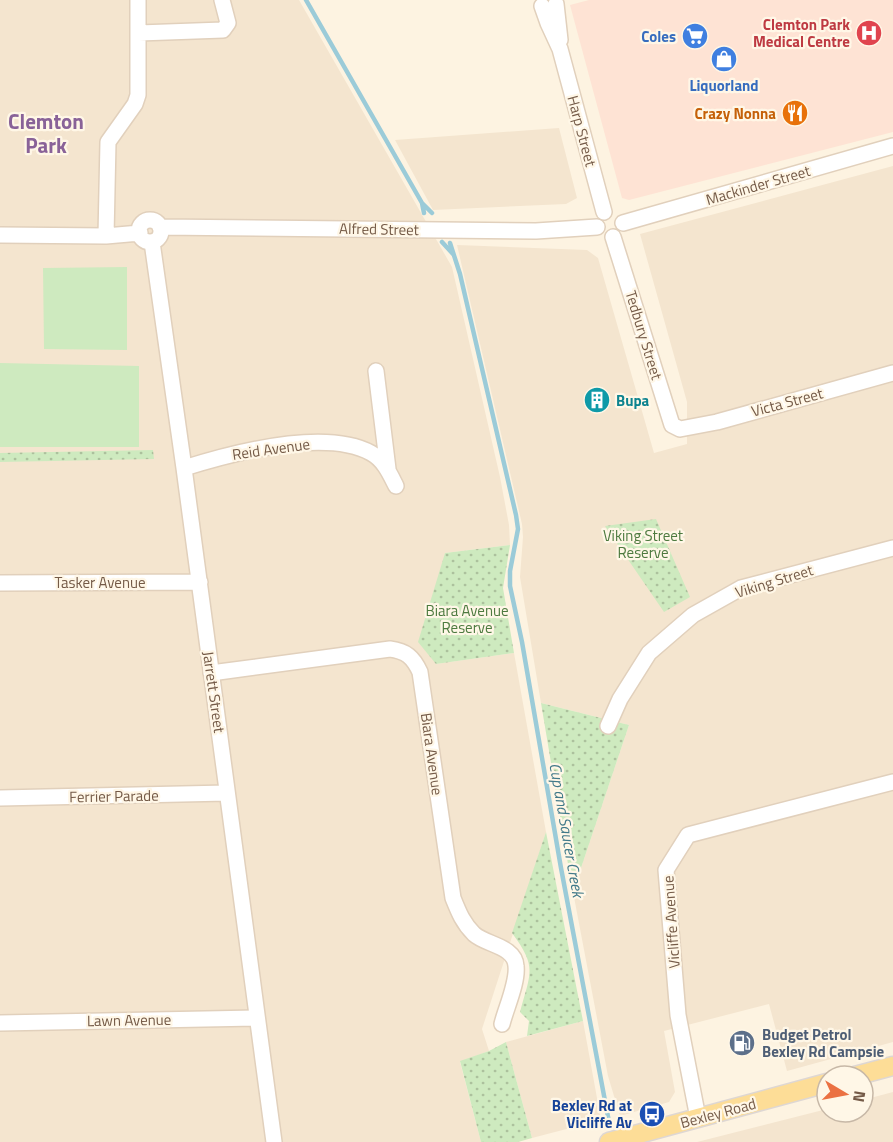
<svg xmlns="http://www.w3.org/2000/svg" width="893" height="1142" font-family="'Titillium Web',sans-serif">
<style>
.residential{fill:#f4e5cf}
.commercial{fill:#fee3d4}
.grass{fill:url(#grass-dots)}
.pitch{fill:#ceeabf}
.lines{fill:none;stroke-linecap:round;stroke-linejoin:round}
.stream{stroke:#9bcbd8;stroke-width:4.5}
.minor-casing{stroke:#e1d0bc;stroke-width:18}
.major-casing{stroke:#ded7d3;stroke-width:21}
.minor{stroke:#fff;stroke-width:15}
.major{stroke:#fddd97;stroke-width:18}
.labels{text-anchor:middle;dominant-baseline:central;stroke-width:4.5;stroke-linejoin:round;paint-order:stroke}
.health-label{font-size:15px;font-weight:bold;fill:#be3a42;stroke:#fff7e7;text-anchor:end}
.shop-label{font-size:15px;font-weight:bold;fill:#366cbe;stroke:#fff7e7;text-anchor:end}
.food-label{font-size:15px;font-weight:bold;fill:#c56008;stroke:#fff7e7;text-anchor:end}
.street-label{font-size:15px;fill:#745a47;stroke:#fff7e7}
.culture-label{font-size:15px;font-weight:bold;fill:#0d838f;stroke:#fff7e7;text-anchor:start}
.park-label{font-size:15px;fill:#4d7a3f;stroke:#fff7e7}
.service-label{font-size:15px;font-weight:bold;fill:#4e5e75;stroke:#fff7e7;text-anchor:start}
.transit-label{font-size:15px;font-weight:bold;fill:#164399;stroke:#fff7e7;text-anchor:end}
.water-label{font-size:16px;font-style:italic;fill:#417989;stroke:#fff7e7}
.district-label{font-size:21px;font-weight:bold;fill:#896298;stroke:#fff7e7}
</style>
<defs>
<pattern id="grass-dots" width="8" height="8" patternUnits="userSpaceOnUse" patternTransform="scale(1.5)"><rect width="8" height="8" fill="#ceeabf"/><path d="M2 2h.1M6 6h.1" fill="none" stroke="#acc19d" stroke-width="1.8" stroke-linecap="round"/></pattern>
</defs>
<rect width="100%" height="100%" fill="#fdf3e1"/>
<path class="residential" d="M0 0H299L452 267 500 477 509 525 510 545 445 553 436 664 514 653 546 832 482 1029 489 1051 460 1062 481 1142H0Z
M559 128 577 198 566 204 433 210 395 140Z
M893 166V1042L787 1071 769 1004 664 1031 675 1092 669 1102 620 1116 608 1076 570 876 580 871 629 725 541 703 520 577 523 537 522 524 457 245 587 250 598 258 654 453 687 444V402L640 234Z
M583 1021 601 1120 532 1138 506 1042Z
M893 1092V1142H697L827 1109V1112H863V1100Z"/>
<path class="commercial" d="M589 0H893V132L629 200 622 198 570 5Z"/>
<path class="grass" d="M153 450 154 459 0 462V453Z
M656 519 690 597 664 612 605 526Z
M510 545 503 588 514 653 436 664 418 642 445 553Z
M541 703 629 725 580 871 570 876Z
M546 832 583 1021 527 1036 529 1021 520 1012C530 973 538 968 512 933Z
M506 1042 532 1138 518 1142H481L460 1061 489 1051Z"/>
<path class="pitch" d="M127 267V350L44 349 43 268Z
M0 363 139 366V447H0Z"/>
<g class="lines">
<path class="stream" d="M306 0 422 203 432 213
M422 203 424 213
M442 242 453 254
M450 243 460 274 516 515 518 529 510 571V586L522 642 561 868 609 1122"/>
<defs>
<path id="minor" d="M556 4 560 40
M542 6 548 23 560 49 604 212
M139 33 223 30 228 23 222 0
M139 231a11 11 0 1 1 22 0a11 11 0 1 1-22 0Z
M623 223 893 146
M160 227 536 231 597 227
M0 235 106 236 140 233
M106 236 108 142 135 104 138 95V0
M613 237 672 425 680 429 717 422 893 373
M152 242 184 468 274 1142
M376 371 388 469
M184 468C232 453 325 428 371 453 384 460 390 474 396 486
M0 583 200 582
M211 673 390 649C406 651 413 657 420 672L453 898C459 913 463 923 474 934 486 945 515 946 516 966 518 982 506 1008 502 1024
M608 726 620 699 649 653 693 615 741 588 893 548
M0 798 227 793
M0 1023 257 1018
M698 1118 678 1015 666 870 688 835 893 782"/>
<path id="major" d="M855 1076 893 1066
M609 1142 827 1083"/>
</defs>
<use href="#minor" class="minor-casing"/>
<use href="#major" class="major-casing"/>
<use href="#minor" class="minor"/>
<use href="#major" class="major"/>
</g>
<defs>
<symbol id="hospital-disc" viewBox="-11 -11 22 22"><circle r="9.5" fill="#e0444e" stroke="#fff7e7"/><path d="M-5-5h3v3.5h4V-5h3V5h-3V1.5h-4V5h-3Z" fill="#fff"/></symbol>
<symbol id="supermarket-disc" viewBox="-11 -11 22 22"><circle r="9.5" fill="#3f7fe0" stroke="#fff7e7"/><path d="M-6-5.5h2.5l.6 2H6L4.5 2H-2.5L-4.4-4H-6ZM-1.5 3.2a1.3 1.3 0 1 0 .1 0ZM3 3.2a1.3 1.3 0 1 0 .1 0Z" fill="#fff"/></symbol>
<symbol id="shop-disc" viewBox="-11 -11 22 22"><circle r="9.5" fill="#3f7fe0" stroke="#fff7e7"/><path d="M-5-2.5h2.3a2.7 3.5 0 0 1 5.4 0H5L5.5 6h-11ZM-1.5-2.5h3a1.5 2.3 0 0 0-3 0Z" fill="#fff"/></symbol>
<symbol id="restaurant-disc" viewBox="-11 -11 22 22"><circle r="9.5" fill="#e8710a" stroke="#fff7e7"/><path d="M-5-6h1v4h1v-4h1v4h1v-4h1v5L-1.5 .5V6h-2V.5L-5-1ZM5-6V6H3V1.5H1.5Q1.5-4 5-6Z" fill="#fff"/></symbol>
<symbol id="building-disc" viewBox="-11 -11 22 22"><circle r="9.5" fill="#0f9aa8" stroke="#fff7e7"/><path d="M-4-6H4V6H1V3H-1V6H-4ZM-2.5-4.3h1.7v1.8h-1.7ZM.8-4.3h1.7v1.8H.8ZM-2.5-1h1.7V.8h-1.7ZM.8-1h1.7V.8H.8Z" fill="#fff"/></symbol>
<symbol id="fuel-disc" viewBox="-11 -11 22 22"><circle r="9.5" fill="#5c6f8a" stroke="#fff7e7"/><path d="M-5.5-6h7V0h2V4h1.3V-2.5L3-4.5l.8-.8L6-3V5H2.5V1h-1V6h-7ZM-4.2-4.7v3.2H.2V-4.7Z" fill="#fff"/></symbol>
<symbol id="bus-disc" viewBox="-11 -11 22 22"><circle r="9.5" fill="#1a4fb4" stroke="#fff7e7"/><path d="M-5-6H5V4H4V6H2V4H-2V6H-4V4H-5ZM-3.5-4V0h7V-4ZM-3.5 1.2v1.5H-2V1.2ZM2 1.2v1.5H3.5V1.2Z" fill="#fff"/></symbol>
</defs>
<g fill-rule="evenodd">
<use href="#hospital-disc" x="854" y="18" width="30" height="30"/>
<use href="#supermarket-disc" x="680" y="21" width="30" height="30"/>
<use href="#shop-disc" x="709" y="44" width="30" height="30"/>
<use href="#restaurant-disc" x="780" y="98" width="30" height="30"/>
<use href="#building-disc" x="582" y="385" width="30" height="30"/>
<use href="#fuel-disc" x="727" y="1028" width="30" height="30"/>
<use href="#bus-disc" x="637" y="1099" width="30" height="30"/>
</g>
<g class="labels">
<g class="health-label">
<text x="850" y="24">Clemton Park<tspan x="850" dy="17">Medical Centre</tspan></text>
</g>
<g class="shop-label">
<text x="676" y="36">Coles</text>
<text x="724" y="85" text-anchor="middle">Liquorland</text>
</g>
<g class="food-label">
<text x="776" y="113">Crazy Nonna</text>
</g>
<g class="street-label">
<text transform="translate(582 131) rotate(75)">Harp Street</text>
<text transform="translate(758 185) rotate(-16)">Mackinder Street</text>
<text transform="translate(379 229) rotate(1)">Alfred Street</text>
<text transform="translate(644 335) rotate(73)">Tedbury Street</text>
<text transform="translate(787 402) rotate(-15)">Victa Street</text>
<text transform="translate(271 449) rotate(-8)">Reid Avenue</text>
<text transform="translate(774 581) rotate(-17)">Viking Street</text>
<text x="100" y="582">Tasker Avenue</text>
<text transform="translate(214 692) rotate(82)">Jarrett Street</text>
<text transform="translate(432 754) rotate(82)">Biara Avenue</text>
<text transform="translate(114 796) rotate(-1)">Ferrier Parade</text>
<text transform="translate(671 922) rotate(-94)">Vicliffe Avenue</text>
<text transform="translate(129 1020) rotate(-1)">Lawn Avenue</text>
<text transform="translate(718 1113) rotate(-15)">Bexley Road</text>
</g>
<g class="culture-label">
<text x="616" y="400">Bupa</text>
</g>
<g class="park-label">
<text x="643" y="535">Viking Street<tspan x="643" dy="17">Reserve</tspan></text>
<text x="467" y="610">Biara Avenue<tspan x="467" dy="17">Reserve</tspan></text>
</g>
<g class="service-label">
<text x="762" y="1034">Budget Petrol<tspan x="762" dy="17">Bexley Rd Campsie</tspan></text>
</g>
<g class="transit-label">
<text x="632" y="1105">Bexley Rd at<tspan x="632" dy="17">Vicliffe Av</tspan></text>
</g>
<g class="water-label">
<text transform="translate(567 830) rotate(80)">Cup and Saucer Creek</text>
</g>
<g class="district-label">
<text x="46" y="121">Clemton<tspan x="46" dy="24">Park</tspan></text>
</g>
</g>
<g transform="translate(845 1094) rotate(100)"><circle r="28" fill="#fff7e7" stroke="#c7b8a7" stroke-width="1.5"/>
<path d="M0-4.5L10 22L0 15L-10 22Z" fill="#eb7142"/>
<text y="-9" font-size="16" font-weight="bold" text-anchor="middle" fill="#745a47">N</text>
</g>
</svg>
